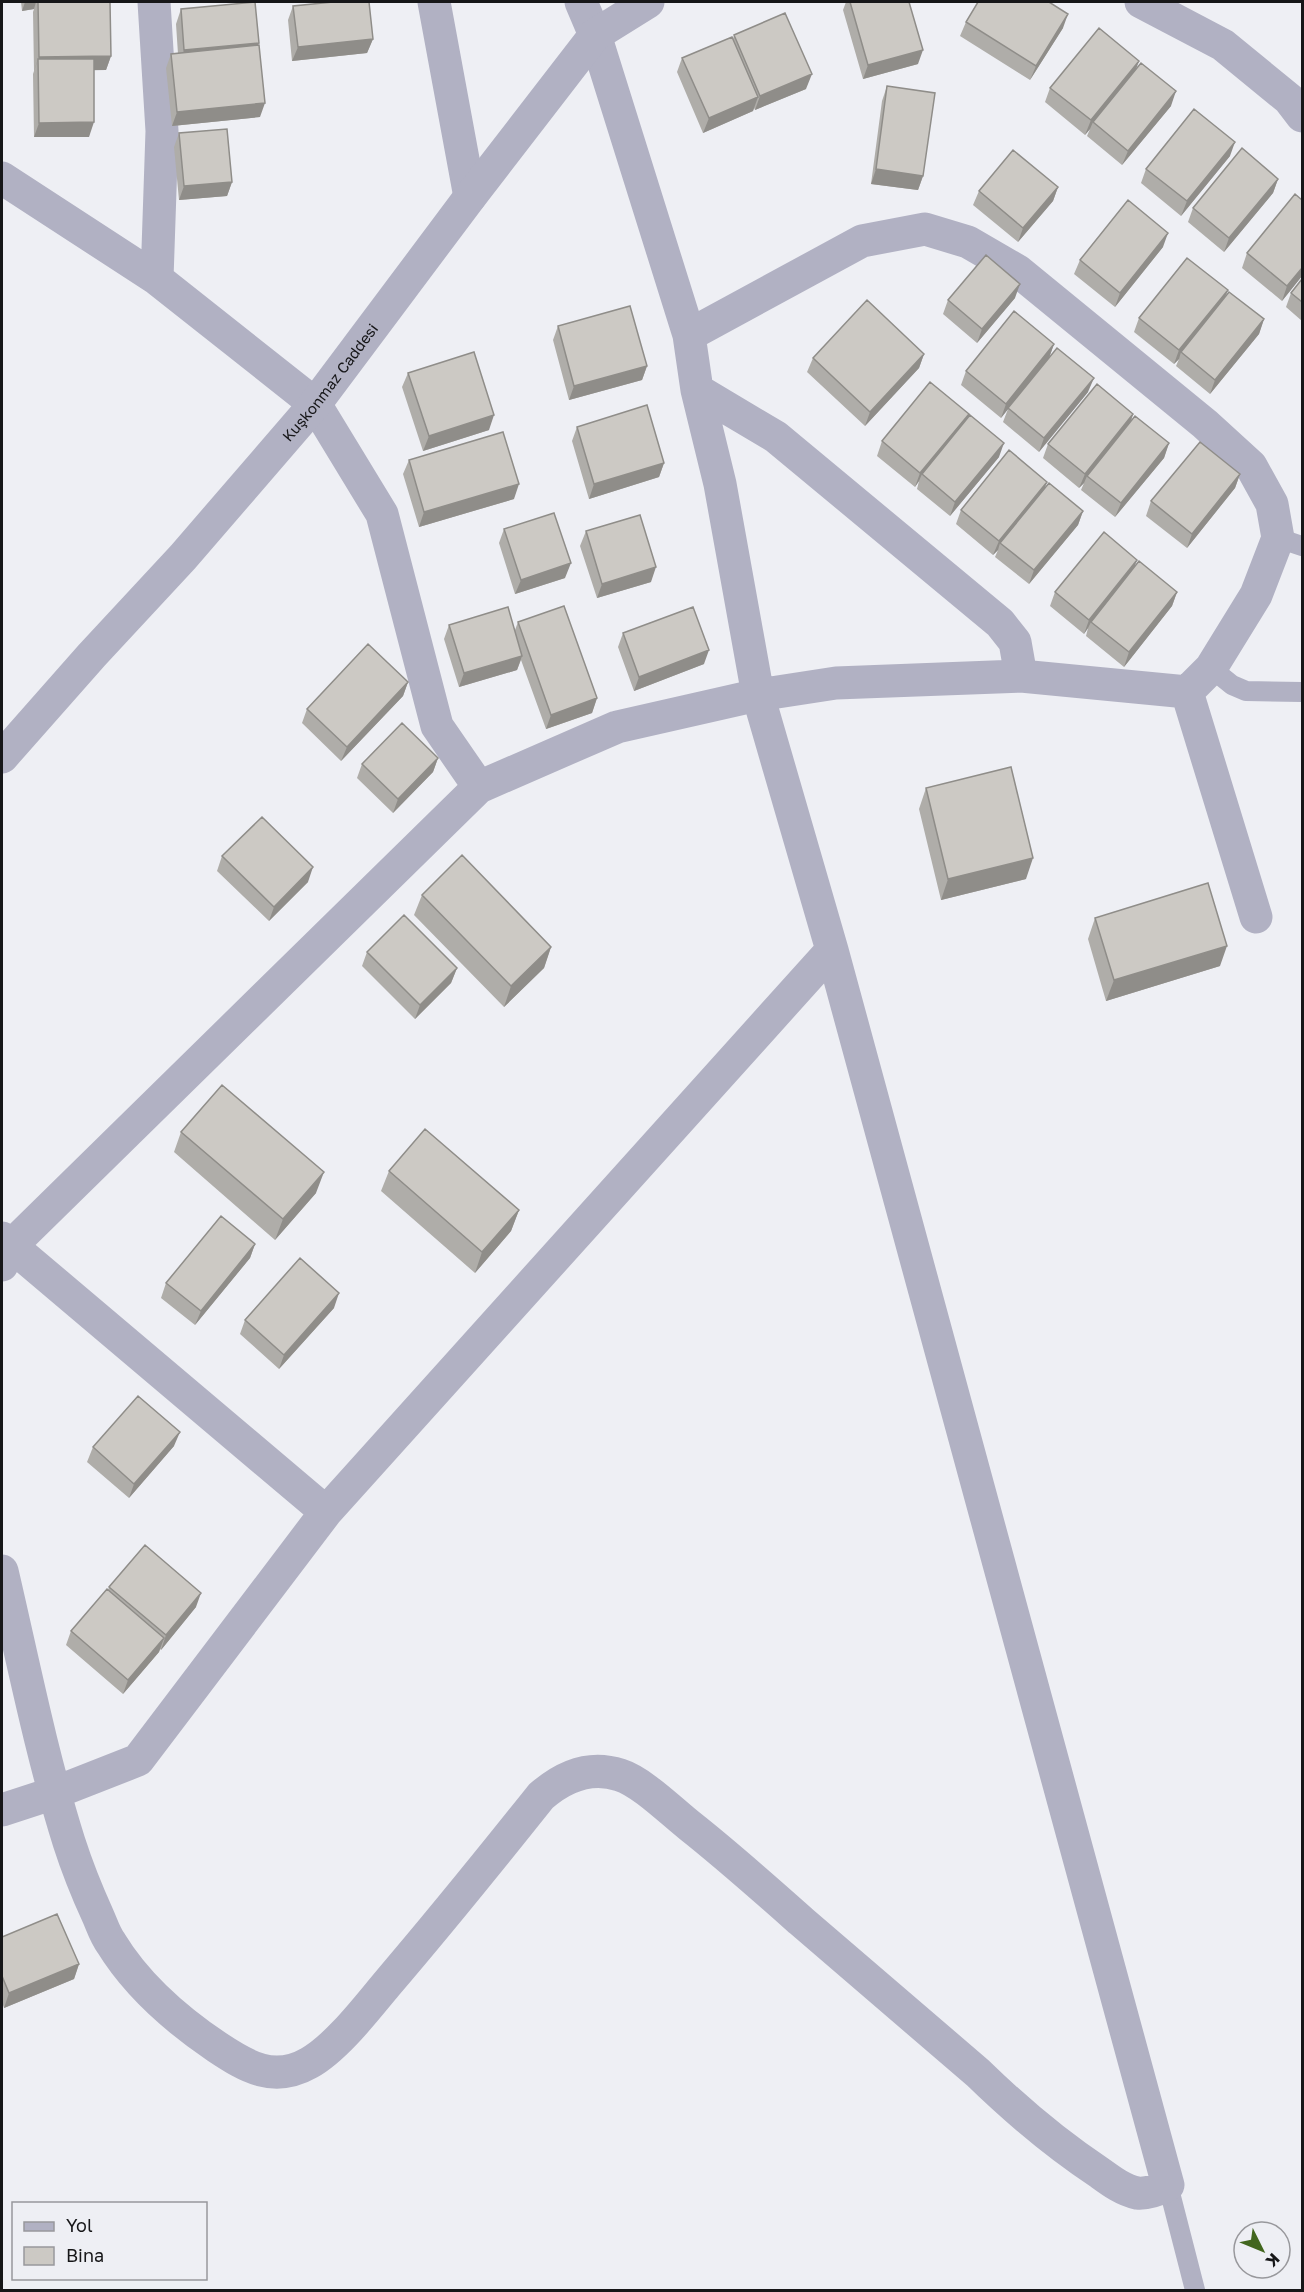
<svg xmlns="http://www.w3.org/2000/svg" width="1304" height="2292" font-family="'Golos Text',sans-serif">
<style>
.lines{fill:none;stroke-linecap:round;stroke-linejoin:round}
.service{stroke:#b1b1c3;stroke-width:20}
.minor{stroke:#b1b1c3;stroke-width:33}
.tertiary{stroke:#b1b1c3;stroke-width:33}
.wall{fill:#afada9}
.shaded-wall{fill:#8f8d89}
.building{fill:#ccc9c4;stroke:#8f8d89;stroke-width:1.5}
.labels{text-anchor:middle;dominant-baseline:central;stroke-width:5;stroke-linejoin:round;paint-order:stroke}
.street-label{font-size:15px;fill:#161618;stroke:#eeeff4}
</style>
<rect width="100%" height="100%" fill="#eeeff4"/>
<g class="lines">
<path class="service" d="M1278 538 1302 546
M1211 668 1232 685 1246 691 1302 692
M1168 2185 1195 2290"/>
<path class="minor" d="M154 2 162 131 157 279
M595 35 689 335 697 390 776 437 1000 623 1015 642 1021 676
M2 178 157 279 315 404 382 514 437 726 479 787
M1187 692 1256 917
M2 1238 326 1512
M2 1265 11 1246 479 787 617 727 758 695 836 683 1021 676 1187 692 1211 668 1256 595 1278 538 1272 504 1251 466 1205 424 1018 271 968 242 925 229 862 241 689 335
M2 1571C23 1661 41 1753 69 1842 77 1867 87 1892 98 1916 102 1925 105 1935 111 1943 136 1984 177 2020 217 2047 247 2067 274 2083 309 2063 336 2048 366 2009 386 1985 439 1923 490 1860 541 1796 564 1776 590 1765 620 1775 642 1782 671 1811 690 1826 728 1856 765 1889 801 1921 860 1972 919 2023 978 2073 1016 2110 1056 2144 1100 2173 1111 2181 1123 2190 1137 2193 1148 2194 1158 2190 1168 2185L832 950 758 695 720 484 697 390
M2 1810 54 1793 138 1760 326 1512 832 950"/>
<g class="tertiary">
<path d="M434 2 470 197"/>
<path d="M581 2 595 35"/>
<path d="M1141 2 1223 45 1289 99 1302 116"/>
<path id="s1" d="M2 757 92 655 183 557 315 404 470 197 595 35 648 2"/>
</g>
</g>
<path class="wall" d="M21 2H110L111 56 106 70H94L89 137H34L33 74 34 71 33 12 34 9 22 11Z
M846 2H909L918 64 863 79 843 10Z
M293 6 373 39 367 53 292 61 288 20Z
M181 9 258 45 260 117 172 126 166 68 171 54H178L176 24Z
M966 22 1063 28 1030 80 960 36Z
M734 35 806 89 755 110 754 108 753 111 703 133 677 72 682 58 733 39Z
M1136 68 1171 106 1122 165 1087 136 1090 129 1085 135 1045 102 1050 88Z
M887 86 923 176 918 190 871 184 882 101Z
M179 133 232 182 227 196 179 200 174 147Z
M1230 156 1181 216 1141 183 1146 169Z
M1278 179 1273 193 1224 252 1188 222 1193 208Z
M1058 187 1053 201 1018 242 973 205 979 191Z
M1163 247 1115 307 1074 274 1080 260Z
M1247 253 1302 276 1282 301 1242 268Z
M1302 279V321L1286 307 1291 293Z
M1228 290 1225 297 1264 319 1259 334 1210 394 1176 366 1179 359 1174 364 1134 332 1139 318Z
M1015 298 977 343 943 314 948 300Z
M558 326 647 366 642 380 569 400 553 340Z
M1054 344 1049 358 1088 392 1039 452 1003 422 1008 409 1001 418 961 385 966 371Z
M924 354 919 368 865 426 807 372 813 358Z
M408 373 489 430 423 451 402 387Z
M1133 414 1131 422 1169 443 1164 458 1115 517 1081 490 1084 483 1079 488 1043 458 1048 444Z
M967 419 999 457 950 516 917 489 919 481 915 487 877 456 882 441Z
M577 427 664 463 659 477 589 499 572 441Z
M409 460 514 499 419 527 403 474Z
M1240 474 1235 488 1187 548 1146 516 1151 501Z
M1044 489 1083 511 1078 525 1029 584 995 557 998 550 993 555 956 524 961 510Z
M504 529 565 578 515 594 499 543Z
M586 531 651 582 597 598 580 546Z
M1135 567 1177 592 1172 606 1124 667 1086 636 1088 628 1084 634 1050 606 1055 592Z
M518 622 597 698 592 713 546 729 521 660 517 670 459 687 444 639 449 625 515 630Z
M623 633 704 664 634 691 618 647Z
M408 682 403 696 341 761 302 723 307 709Z
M438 758 433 772 393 813 357 778 362 764Z
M926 788 1026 879 941 900 919 809Z
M222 856 308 882 269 921 217 871Z
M422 895 551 947 544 968 504 1007 414 915Z
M1095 918 1220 966 1106 1001 1088 939Z
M367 952 457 968 451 983 415 1019 362 966Z
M181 1132 316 1193 275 1240 174 1152Z
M389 1171 519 1210 511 1231 475 1273 381 1191Z
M255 1244 250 1258 195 1325 161 1298 166 1283Z
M334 1308 279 1369 240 1334 245 1320Z
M174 1446 129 1498 87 1462 93 1447Z
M109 1587 196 1607 161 1650 160 1649 159 1652 123 1694 66 1645 71 1631 108 1590Z
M2 1937 79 1964 74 1979 4 2008 2 2002Z"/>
<path class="shaded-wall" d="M25 2H36L34 9 22 11Z
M1068 14 1063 28 1030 80 1036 66Z
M373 39 367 53 292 61 298 47Z
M259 43 254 57 179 65 184 50Z
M923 50 918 64 863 79 868 65Z
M111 56 106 70 38 71V59L34 71 39 57Z
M1139 61 1134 75 1093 122 1090 129 1085 135 1091 120Z
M812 74 806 89 755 110 760 96Z
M1176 91 1171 106 1122 165 1128 151Z
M758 97 753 111 703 133 709 118Z
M265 103 260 117 172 126 177 112Z
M94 122 89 137H34L39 123Z
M1235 142 1230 156 1181 216 1187 201Z
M876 169 923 176 918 190 871 184Z
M1278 179 1273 193 1224 252 1229 238Z
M232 182 227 196 179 200 184 186Z
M1058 187 1053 201 1018 242 1023 228Z
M1168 233 1163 247 1115 307 1120 293Z
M1302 268V276L1282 301 1287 286Z
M1020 284 1015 298 977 343 982 329Z
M1228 290 1222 304 1181 352 1179 359 1174 364 1179 350Z
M1264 319 1259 334 1210 394 1215 380Z
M1054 344 1049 358 1001 418 1006 404Z
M924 354 919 368 865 426 870 412Z
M647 366 642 380 569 400 574 386Z
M1094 378 1088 392 1039 452 1044 438Z
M969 414 964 428 922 474 919 481 915 487 920 473Z
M1133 414 1128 429 1087 476 1084 483 1079 488 1085 474Z
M494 415 489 430 423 451 429 436Z
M1004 443 999 457 950 516 955 502Z
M1169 443 1164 458 1115 517 1121 503Z
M664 463 659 477 589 499 594 484Z
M1240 474 1235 488 1187 548 1192 534Z
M1047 482 1042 496 1000 543 998 550 993 555 999 541Z
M519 484 514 499 419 527 424 512Z
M1083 511 1078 525 1029 584 1034 570Z
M1137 560 1132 574 1091 622 1088 628 1084 634 1089 620Z
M571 563 565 578 515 594 521 580Z
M656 567 651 582 597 598 602 584Z
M1177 592 1172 606 1124 667 1129 652Z
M709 650 704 664 634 691 639 677Z
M522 656 517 670 459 687 464 673Z
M408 682 403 696 341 761 347 747Z
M597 698 592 713 546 729 551 715Z
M438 758 433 772 393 813 398 799Z
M1033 858 1026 879 941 900 948 879Z
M313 867 308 882 269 921 274 907Z
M1227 946 1220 966 1106 1001 1114 980Z
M551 947 544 968 504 1007 511 986Z
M457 968 451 983 415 1019 420 1005Z
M324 1172 316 1193 275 1240 283 1219Z
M519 1210 511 1231 475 1273 482 1252Z
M255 1244 250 1258 195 1325 201 1311Z
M339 1293 334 1308 279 1369 284 1355Z
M180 1432 174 1446 129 1498 134 1484Z
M201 1593 196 1607 161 1650 166 1635Z
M164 1638 159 1652 123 1694 128 1680Z
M79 1964 74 1979 4 2008 9 1993Z"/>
<path class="building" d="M38 2H110L111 56 39 57Z
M255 2 259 43 184 50 181 9Z
M333 2H369L373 39 298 47 293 6Z
M850 2H909L923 50 868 65Z
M978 2H1049L1068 14 1036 66 966 22Z
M785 13 812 74 760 96 734 35Z
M1099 28 1139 61 1091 120 1050 88Z
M732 37 758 97 709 118 682 58Z
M259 45 265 103 177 112 171 54Z
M38 59H94V122L39 123Z
M1141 63 1176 91 1128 151 1093 122Z
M887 86 935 93 923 176 876 169Z
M1194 109 1235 142 1187 201 1146 169Z
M227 129 232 182 184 186 179 133Z
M1242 148 1278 179 1229 238 1193 208Z
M1013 150 1058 187 1023 228 979 191Z
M1295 194 1302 200V268L1287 286 1247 253Z
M1128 200 1168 233 1120 293 1080 260Z
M986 255 1020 284 982 329 948 300Z
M1187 258 1228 290 1179 350 1139 318Z
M1302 279V302L1291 293Z
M1229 292 1264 319 1215 380 1181 352Z
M867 300 924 354 870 412 813 358Z
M630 306 647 366 574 386 558 326Z
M1014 311 1054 344 1006 404 966 371Z
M1057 348 1094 378 1044 438 1008 408Z
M474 352 494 415 429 436 408 373Z
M930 382 969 414 920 473 882 441Z
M1097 384 1133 414 1085 474 1048 444Z
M647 405 664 463 594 484 577 427Z
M970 415 1004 443 955 502 922 474Z
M1135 416 1169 443 1121 503 1087 476Z
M503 432 519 484 424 512 409 460Z
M1200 442 1240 474 1192 534 1151 501Z
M1009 450 1047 482 999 541 961 510Z
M1049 483 1083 511 1034 570 1000 543Z
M554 513 571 563 521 580 504 529Z
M640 515 656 567 602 584 586 531Z
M1104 532 1137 560 1089 620 1055 592Z
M1139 561 1177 592 1129 652 1091 622Z
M564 606 597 698 551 715 518 622Z
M508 607 522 656 464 673 449 625Z
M693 607 709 650 639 677 623 633Z
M368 644 408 682 347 747 307 709Z
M402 723 438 758 398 799 362 764Z
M1011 767 1033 858 948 879 926 788Z
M262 817 313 867 274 907 222 856Z
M462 855 551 947 511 986 422 895Z
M1208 883 1227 946 1114 980 1095 918Z
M404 915 457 968 420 1005 367 952Z
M222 1085 324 1172 283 1219 181 1132Z
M425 1129 519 1210 482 1252 389 1171Z
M221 1216 255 1244 201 1311 166 1283Z
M300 1258 339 1293 284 1355 245 1320Z
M138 1396 180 1432 134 1484 93 1447Z
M145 1545 201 1593 166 1635 109 1587Z
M107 1589 164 1638 128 1680 71 1631Z
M57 1914 79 1964 9 1993 2 1976V1937Z"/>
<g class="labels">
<g class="street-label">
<text stroke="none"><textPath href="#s1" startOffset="498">Kuşkonmaz Caddesi</textPath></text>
</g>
</g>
<rect width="1304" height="2292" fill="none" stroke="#161618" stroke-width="6"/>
<rect x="12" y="2202" width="195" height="78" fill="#eeeff4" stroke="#98989c" stroke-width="1.5"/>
<rect x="24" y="2222" width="30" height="9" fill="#b1b1c3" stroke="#98989c" stroke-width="1.5"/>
<text x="66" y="2232" font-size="18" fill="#161618">Yol</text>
<rect x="24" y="2247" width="30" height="18" fill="#ccc9c4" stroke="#98989c" stroke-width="1.5"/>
<text x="66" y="2262" font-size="18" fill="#161618">Bina</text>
<g transform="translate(1262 2250) rotate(133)"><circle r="28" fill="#eeeff4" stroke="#98989c" stroke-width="1.5"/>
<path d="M0-4.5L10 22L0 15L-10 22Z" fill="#42661e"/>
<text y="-9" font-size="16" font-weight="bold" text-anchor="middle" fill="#161618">K</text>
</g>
</svg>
